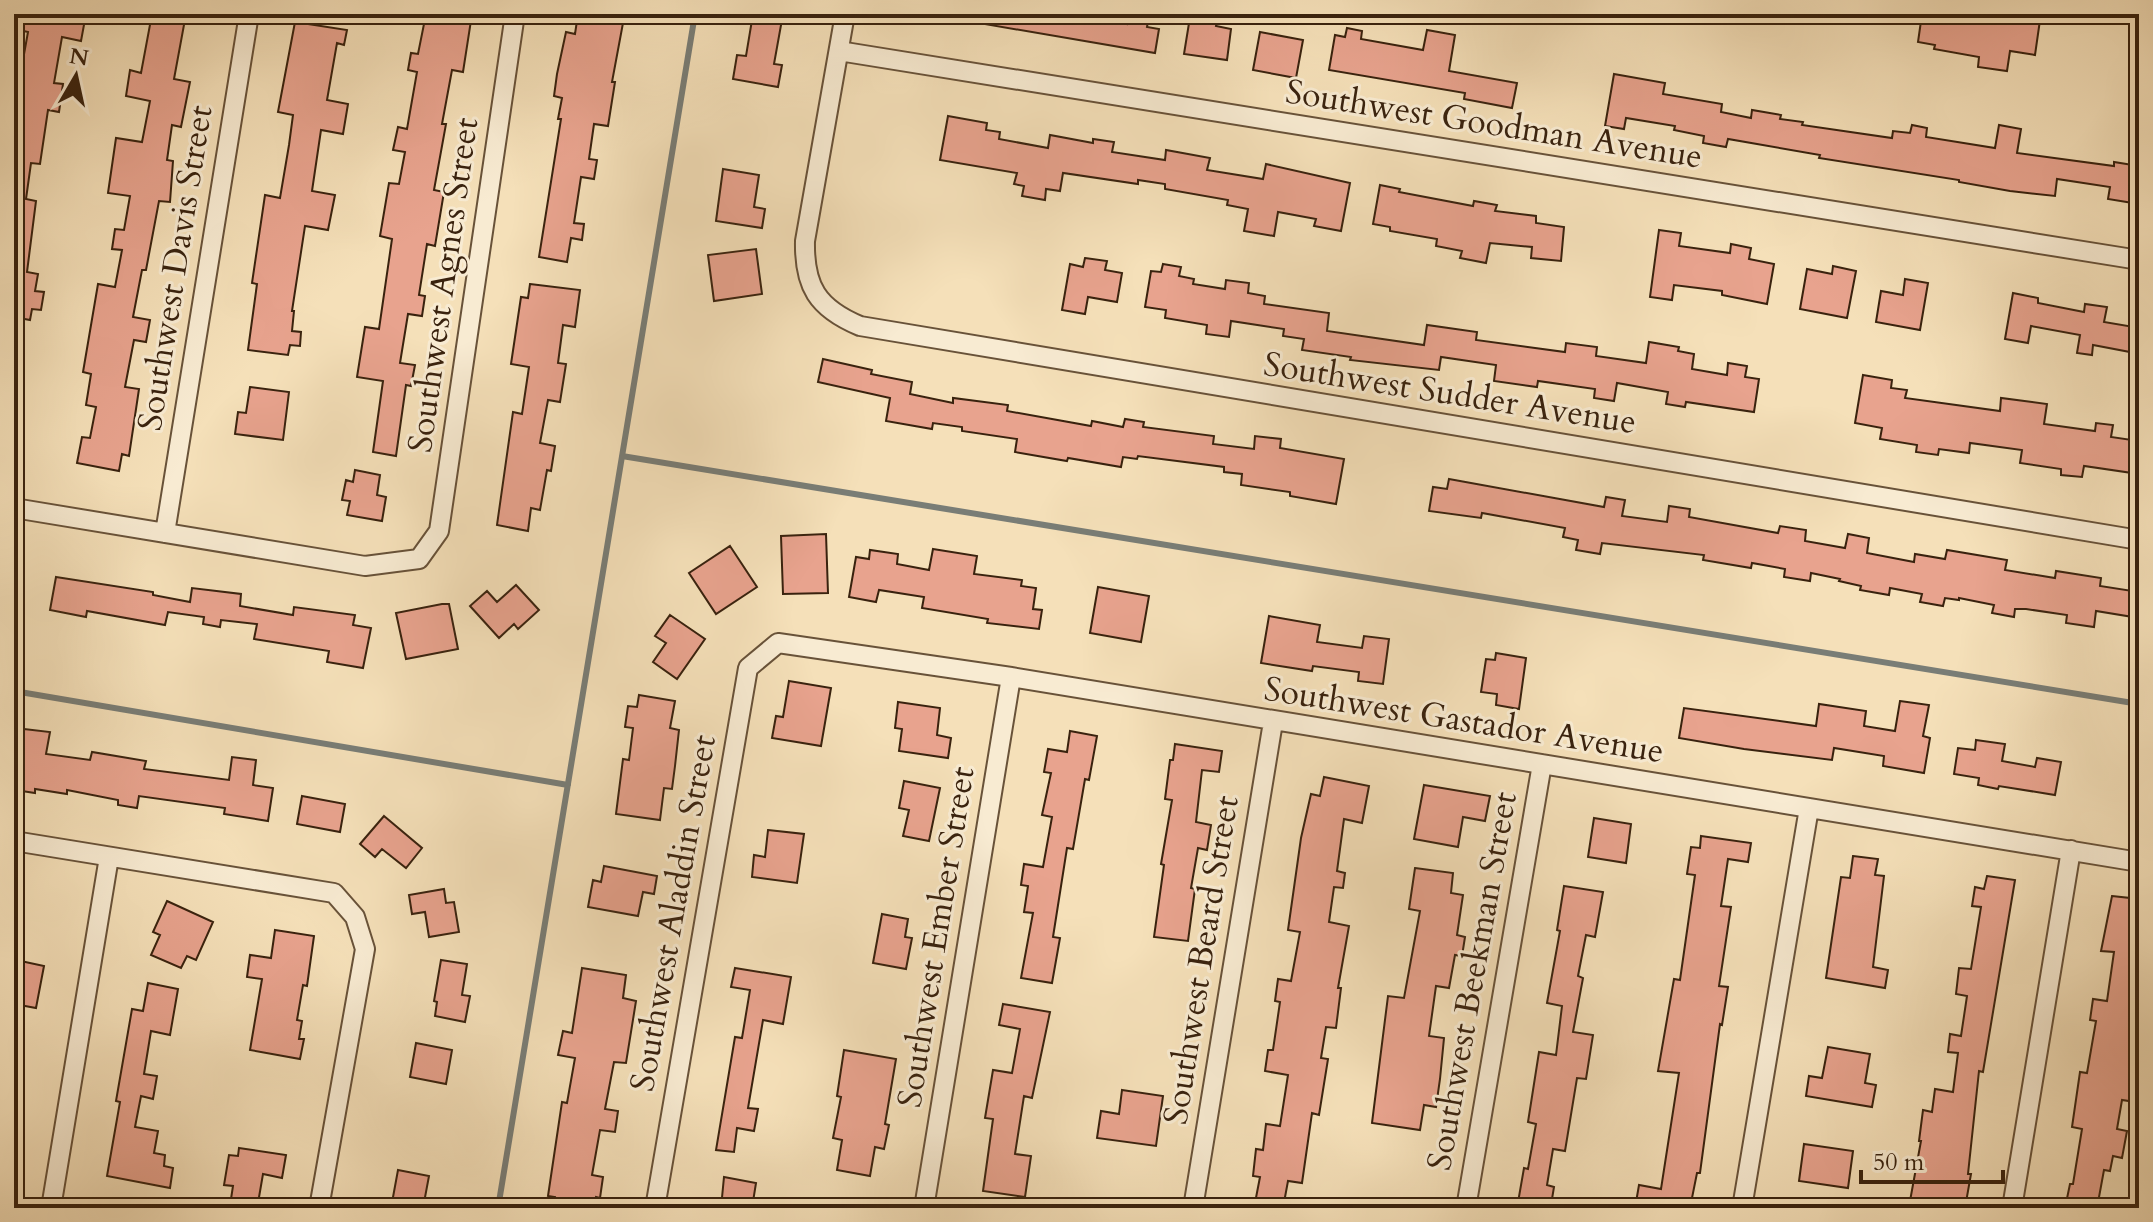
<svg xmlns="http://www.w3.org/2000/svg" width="2153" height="1222" font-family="Cardo,serif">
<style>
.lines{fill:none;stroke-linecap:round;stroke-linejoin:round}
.stream{stroke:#797d76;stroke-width:6}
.building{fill:#e8a38e;stroke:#39220e;stroke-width:2}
.street-casing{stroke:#685239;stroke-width:22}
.street{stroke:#f8ebd2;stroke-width:18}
.labels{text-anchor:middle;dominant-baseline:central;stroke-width:6;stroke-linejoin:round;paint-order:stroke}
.street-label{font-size:34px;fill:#39220e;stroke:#f8ebd2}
</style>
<rect width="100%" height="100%" fill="#f5e0b9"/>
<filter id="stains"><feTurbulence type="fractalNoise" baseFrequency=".0025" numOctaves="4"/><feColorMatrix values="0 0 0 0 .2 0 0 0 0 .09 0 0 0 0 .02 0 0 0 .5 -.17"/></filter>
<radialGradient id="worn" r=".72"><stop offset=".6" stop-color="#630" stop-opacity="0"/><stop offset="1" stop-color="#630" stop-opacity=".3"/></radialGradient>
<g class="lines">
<path class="stream" d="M622 456 2139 704
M14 691 568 785
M498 1208 695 14"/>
</g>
<path class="building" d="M22 14H86L81 41 62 37 54 83 63 84 59 112 48 110 40 164 31 163 26 199 36 201 27 272 38 274 35 291 44 292 41 310 32 309 30 320 14 317V81L19 82 28 32 19 30Z
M152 14H186L174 79 190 82 181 127 172 125 167 160 173 161 170 202 159 201 146 270H142L133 317 150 320 146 342 134 340 125 387 139 389 129 456 122 454 119 471 77 463 82 437 90 438 96 407 86 405 91 374 83 372 98 284 115 287 122 250 112 249 115 229 124 230 130 196 108 193 116 138 142 142 150 101 126 96 130 70 141 73Z
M426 14H472L463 72 452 70 442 124H446L434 190 444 192 435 246 427 244 419 295 425 296 422 316 408 314 400 363 415 365 411 386 406 385 396 456 373 452 383 381 357 377 365 327 379 329 392 239 380 236 389 183 399 184 405 152 393 150 398 127 407 129 417 72 408 70 411 53 418 54Z
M578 14H614L613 21 623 23 612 82H615L608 126 594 124 589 159 597 160 594 179 581 177 574 223 584 224 582 240 571 238 567 262 539 257 561 119H558L562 98 554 96 557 74 566 32 575 34Z
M753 14H783L774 64 782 65 778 87 733 79 737 55 746 56Z
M974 14H1088L1087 18 1127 24 1128 14 1149 16 1147 27 1159 29 1155 53 973 22Z
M1922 14H1997L2040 20 2035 55 2010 51 2007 71 1978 67 1979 57 1934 49 1935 45 1918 42Z
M1190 17 1217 21 1216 26 1231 29 1227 60 1184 54Z
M295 22 347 30 344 45 337 43 327 100 348 104 343 134 321 130 312 191 335 195 328 230 305 226 292 311H294L292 331 301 332 300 346 290 345 288 355 248 350 257 284 252 283 265 195 280 198 289 145 293 115 278 112Z
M1347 28 1362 31 1361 39 1423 50 1427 30 1455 35 1449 71 1517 83 1512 108 1464 99 1465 93 1329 70 1335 35 1345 37Z
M1260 32 1303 40 1296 78 1253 70Z
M1614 74 1665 83 1663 94 1722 104 1721 112 1751 118 1752 110 1781 115 1780 119 1803 122 1802 125 1892 138 1893 131 1910 133 1912 125 1927 128 1926 137 1995 148 1999 125 2021 129 2017 153 2114 166V162L2139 166V204L2108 199 2110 187 2057 179 2055 196 2010 191 1959 182V180L1819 158 1820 155 1728 139 1726 147 1703 143 1704 136 1674 130 1675 126 1626 118 1624 129 1605 126Z
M948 116 987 123 986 130 1000 132 999 139 1048 148 1050 135 1093 143V139L1114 142 1112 152 1165 160 1166 150 1210 158 1207 170 1263 179 1266 164 1350 183 1341 231 1314 226 1316 219 1278 212 1274 236 1244 231 1248 209 1227 205 1228 200 1165 189V184L1138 180V184L1063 173 1060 191 1046 189 1045 200 1022 196 1024 186 1014 184 1017 173 940 160Z
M723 169 759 175 754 207 765 209 762 228 716 221Z
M1380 185 1400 189 1399 192 1473 206 1474 201 1497 205 1495 211 1536 216V223L1564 227 1561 261 1531 258 1532 247 1490 243 1486 263 1460 258 1462 251 1436 246 1437 239 1390 231V227L1373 224Z
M1659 230 1681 233 1679 246 1730 253 1731 244 1751 248 1749 259 1774 264 1767 304 1722 295V291L1674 285 1672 300 1650 297Z
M756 249 762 294 714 301 708 255Z
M1085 258 1107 261 1105 270 1122 273 1117 302 1088 297 1085 314 1062 310 1070 264 1083 267Z
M1163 264 1181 267 1179 276 1194 279 1193 284 1225 289 1226 280 1249 283 1248 293 1265 296 1264 304 1329 313 1327 331 1424 345 1427 325 1477 332 1476 340 1565 352 1566 343 1597 347 1596 356 1646 363 1649 342 1679 347 1678 351 1694 354 1692 369 1727 375 1728 363 1747 366 1745 377 1759 379 1754 412 1686 402 1685 407 1666 404 1668 392 1617 383 1614 401 1594 398 1595 389 1538 381 1537 387 1494 381 1496 365 1441 357 1439 370 1350 360 1351 357 1302 350 1304 339 1283 336 1284 329 1231 321 1229 337 1206 334 1207 325 1165 318 1166 310 1145 307 1151 271 1161 272Z
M1833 266 1856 271 1847 318 1800 309 1807 269 1832 274Z
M1905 279 1928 283 1920 330 1876 322 1881 291 1903 295Z
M530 284 580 290 575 327 563 325 558 363 566 364 560 402 548 400 540 443 555 446 551 471 547 470 540 510 531 508 528 531 497 525 513 412 522 414 529 367 511 364 521 297 528 298Z
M2013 293 2038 298V303L2084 312 2085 304 2107 307 2104 322 2134 327 2130 352 2093 345 2092 355 2077 353 2080 335 2031 326 2028 343 2005 339Z
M823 359 872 370 871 374 912 382 910 394 953 403V398L1008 405 1007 411 1091 426 1092 421 1123 427 1125 419 1144 422 1143 427 1214 436 1213 444 1254 449 1255 436 1281 439 1280 448 1344 459 1336 504 1290 496V492L1241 485 1242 474 1224 472V467L1138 456 1137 459 1123 457 1121 467 1068 458 1067 461 1015 452 1017 439 962 431V427L933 423 932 429 886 421 890 398 818 382Z
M1863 375 1892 380 1891 388 1907 390 1905 398 2000 411 2001 398 2047 404 2044 424 2095 431 2096 423 2113 425 2111 437 2139 441V474L2084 466 2082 477 2061 475V469L2020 463 2022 450 1970 443 1969 453 1939 449 1938 455 1916 452 1917 445 1880 439 1882 428 1855 423Z
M250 387 289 392 283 440 235 434 238 412 246 413Z
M355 470 380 475 377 495 386 497 382 521 347 515 350 501 342 500 346 480 353 482Z
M1449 479 1604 507 1606 497 1625 500 1622 516 1667 522 1669 506 1690 509 1689 517 1778 533 1780 526 1806 530 1805 541 1845 548 1848 534 1869 538 1867 553 1914 562 1915 554 1945 559 1947 550 2007 560 2005 570 2055 578 2056 571 2101 578 2100 586 2139 592V618L2096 611 2094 627 2066 623 2067 615 2026 609H2015L2014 617 1992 613 1994 605 1959 598V600L1945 598 1943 606 1920 602 1922 594 1890 588 1889 595 1860 590 1861 586 1839 581 1840 579 1811 573 1810 581 1784 577 1785 569 1752 563 1751 568 1703 560 1704 555 1602 543 1600 554 1576 550 1578 540 1563 537 1565 528 1482 513 1481 518 1429 511 1433 487 1447 489Z
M826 534 828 593 783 594 781 536Z
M730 546 757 587 716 614 689 573Z
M933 549 977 556 974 574 1022 580 1021 586 1036 588 1033 609 1042 610 1039 629 987 623 988 619 922 608 924 597 879 590 876 602 849 597 856 557 869 559 870 550 898 554 897 564 929 570Z
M56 577 153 592V595L190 602 192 588 241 594 240 606 293 615 294 607 355 615 353 625 371 628 363 668 327 662 329 651 254 639 257 624 221 620 220 627 203 624 204 617 168 612 165 625 87 611 86 617 50 610Z
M516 585 539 610 518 629 514 624 499 638 470 606 487 591 497 602Z
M1098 587 1149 596 1141 642 1090 633Z
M442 604H449L458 649 406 659 396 613Z
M670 615 705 639 677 679 653 662 666 643 655 636Z
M1269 616 1320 625 1317 642 1362 648 1364 636 1389 639 1383 684 1358 681 1359 672 1313 666 1312 671 1261 663Z
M1496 653 1526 658 1519 709 1496 705 1497 694 1481 692 1486 659 1495 660Z
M789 681 831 688 821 746 772 738 776 716 783 717Z
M639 695 675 701 670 728 679 730 675 766 672 789 664 788 660 820 616 814 623 759 629 760 633 728 625 727 628 706 637 707Z
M1900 701 1929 705 1923 736 1930 738 1924 773 1883 766 1884 756 1834 748 1832 760 1744 749 1679 738 1684 708 1816 726 1819 704 1866 711 1864 726 1895 731Z
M898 702 940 708 937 735 951 738 948 758 899 751 902 729 895 728Z
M24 729 50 732 46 754 90 760 92 752 146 761 144 769 229 780 232 757 256 760 253 785 273 788 268 821 224 814 225 808 139 796 137 808 118 805V800L67 790V794L35 789V793L15 790Z
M1070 731 1097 736 1089 780 1085 779 1073 849 1067 848 1053 937 1060 938 1052 983 1021 978 1033 913 1024 912 1028 886 1021 885 1024 864 1043 867 1052 817 1042 815 1051 773 1044 772 1048 749 1067 752Z
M1976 740 2005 744 2002 761 2035 767 2037 758 2061 762 2055 795 1999 786 1998 789 1978 785 1979 778 1954 774 1958 748 1975 750Z
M1175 744 1222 751 1219 772 1202 770 1196 822 1211 825 1207 850 1198 848 1191 888 1195 889 1188 941 1154 937 1164 865 1161 864 1172 800 1165 799 1170 760H1173Z
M1324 777 1369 786 1362 823 1344 819 1337 871 1345 873 1343 888 1334 887 1329 922 1349 926 1338 988H1341L1336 1028 1326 1027 1321 1058 1328 1059 1319 1115 1312 1113 1302 1183 1288 1181 1283 1208H1254L1260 1177 1253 1176 1256 1149 1263 1150 1266 1124 1280 1126 1288 1075 1265 1071 1268 1050H1273L1280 1002 1275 1001 1278 979 1291 981 1300 932 1288 930 1301 838 1311 794 1320 796Z
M904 781 940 788 929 841 903 836 909 810 899 808Z
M1424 785 1490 796 1485 821 1463 817 1458 847 1414 839Z
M302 796 345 804 340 832 297 824Z
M384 816 422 848 406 868 382 849 375 857 360 844Z
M1594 818 1631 824 1626 863 1588 857Z
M768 830 804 834 797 883 752 877 754 855 765 857Z
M1701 836 1751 843 1748 862 1728 859 1721 906 1731 907 1719 986 1728 987 1722 1025 1720 1024 1700 1173H1697L1690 1208H1635L1639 1185 1661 1189 1679 1073 1658 1071 1674 979 1680 980 1695 875 1687 874 1691 847 1700 848Z
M1853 856 1878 859 1875 875 1884 876 1873 967 1888 970 1885 988 1826 978 1841 877 1850 878Z
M604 866 657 876 654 894 643 892 638 916 588 907 593 880 601 882Z
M1415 868 1453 873 1451 893 1463 895 1457 935 1465 937 1462 956 1455 955 1449 988 1436 986 1429 1036 1444 1038 1440 1079 1436 1107 1424 1105 1420 1130 1372 1123 1388 996 1404 998 1420 911 1409 909Z
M1987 876 2015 880 1983 1072 1979 1071 1968 1174H1971L1965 1208H1951L1910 1201 1921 1141H1919L1923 1110 1932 1112 1935 1089 1953 1092 1958 1053 1948 1052 1950 1034 1961 1036 1967 996 1956 994 1959 968 1971 969 1981 907 1972 906 1975 887 1984 889Z
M1564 886 1603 892 1595 937 1586 935 1578 976 1583 978 1573 1032 1593 1035 1586 1079 1577 1078 1565 1151 1553 1149 1547 1185 1554 1187 1551 1205 1544 1204 1543 1208H1517L1524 1168 1528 1169 1536 1124 1528 1122 1539 1052 1556 1055 1562 1006 1547 1003 1560 931 1557 930Z
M444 889 446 903 454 902 459 932 429 937 425 912 412 914 409 895Z
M2112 896 2139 899V1043L2129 1101 2122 1100 2117 1129 2127 1131 2122 1158 2113 1156 2110 1171 2104 1170 2097 1208H2065L2070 1184H2073L2082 1129 2072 1127 2080 1072 2087 1073 2096 1021 2090 1020 2093 999 2107 1001 2114 952 2101 951Z
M167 901 213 922 196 960 187 956 181 968 151 955 160 935 153 932Z
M882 914 908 919 905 937 912 938 906 969 873 963Z
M275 930 314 936 307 986 303 985 297 1020 302 1021 299 1039H304L300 1059 250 1050 262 979 247 977 250 955 271 958Z
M16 960 44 966 36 1008 14 1004Z
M441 960 467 964 462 995 470 996 465 1022 435 1016 437 1002 434 1001Z
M582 968 626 975 623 998 636 1001 626 1063 614 1062 605 1109 618 1111 615 1132 600 1130 592 1175 603 1177 600 1198 596 1197 594 1208H554L555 1197 548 1196 562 1102 567 1103 575 1058 558 1055 563 1031 572 1033Z
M735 968 791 977 783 1024 763 1020 748 1108 758 1109 754 1131 737 1128 734 1152 716 1150 735 1037 742 1038 750 990 731 987Z
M148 983 178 989 170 1035 151 1031 144 1074 157 1076 153 1099 141 1096 135 1127 158 1131 154 1153 165 1155 164 1166 173 1168 170 1188 107 1176 120 1102 116 1101 132 1009 143 1011Z
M1003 1004 1050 1012 1032 1098 1024 1096 1015 1154 1031 1156 1025 1197 983 1191 993 1119 985 1118 993 1070 1012 1073 1020 1029 999 1025Z
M416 1043 452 1050 446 1084 410 1077Z
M1828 1047 1870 1054 1865 1083 1876 1085 1872 1107 1806 1096 1809 1076 1822 1078Z
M844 1050 896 1059 885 1124 889 1125 884 1149 875 1147 870 1176 837 1170 842 1140 833 1138 841 1097 837 1096Z
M1122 1090 1163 1096 1156 1146 1097 1138 1101 1111 1119 1114Z
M1804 1144 1853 1151 1848 1188 1799 1181Z
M239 1148 286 1155 282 1178 263 1174 258 1203 231 1199 233 1186 224 1185 229 1155 238 1156Z
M398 1170 429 1176 423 1208H391Z
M724 1177 756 1183 752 1208H721Z"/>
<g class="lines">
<defs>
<path id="street" d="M845 14 805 241C804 286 817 308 860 326L2139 540
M839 51 2139 260
M14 508 365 566 419 559 439 531 515 14
M165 533 249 14
M14 841 334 893 355 917 365 949 319 1208
M51 1208 109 857
M655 1208 748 668 778 643 1011 677 2139 862
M924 1208 1011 677
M1193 1208 1273 722
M1466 1208 1542 764
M1742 1208 1809 808
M2012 1208 2071 850"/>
</defs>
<use href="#street" class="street-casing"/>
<use href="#street" class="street"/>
</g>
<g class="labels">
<g class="street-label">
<text transform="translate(1494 124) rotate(9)">Southwest Goodman Avenue</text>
<text transform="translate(175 268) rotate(-81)">Southwest Davis Street</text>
<text transform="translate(443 285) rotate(-82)">Southwest Agnes Street</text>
<text transform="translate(1450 393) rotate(9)">Southwest Sudder Avenue</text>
<text transform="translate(1464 720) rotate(9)">Southwest Gastador Avenue</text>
<text transform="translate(673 913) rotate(-80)">Southwest Aladdin Street</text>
<text transform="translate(936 937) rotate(-81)">Southwest Ember Street</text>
<text transform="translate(1201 960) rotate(-81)">Southwest Beard Street</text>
<text transform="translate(1472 981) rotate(-80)">Southwest Beekman Street</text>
</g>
</g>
<rect width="2153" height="1222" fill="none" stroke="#f5e0b9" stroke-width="48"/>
<rect x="16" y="16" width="2121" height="1190" fill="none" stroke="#39220e" stroke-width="4"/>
<rect x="24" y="24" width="2105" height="1174" fill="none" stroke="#39220e" stroke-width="2"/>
<g transform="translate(76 76) rotate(9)" stroke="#f8ebd2" stroke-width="6" paint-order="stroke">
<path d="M0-6L14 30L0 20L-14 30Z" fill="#39220e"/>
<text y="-12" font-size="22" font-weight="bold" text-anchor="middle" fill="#39220e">N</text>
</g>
<path d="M1861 1170v12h142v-12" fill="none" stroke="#39220e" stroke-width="4"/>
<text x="1873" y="1170" font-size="24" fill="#39220e" stroke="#f8ebd2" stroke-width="6" paint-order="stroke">50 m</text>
<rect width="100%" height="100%" filter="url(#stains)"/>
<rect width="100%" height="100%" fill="url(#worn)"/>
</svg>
